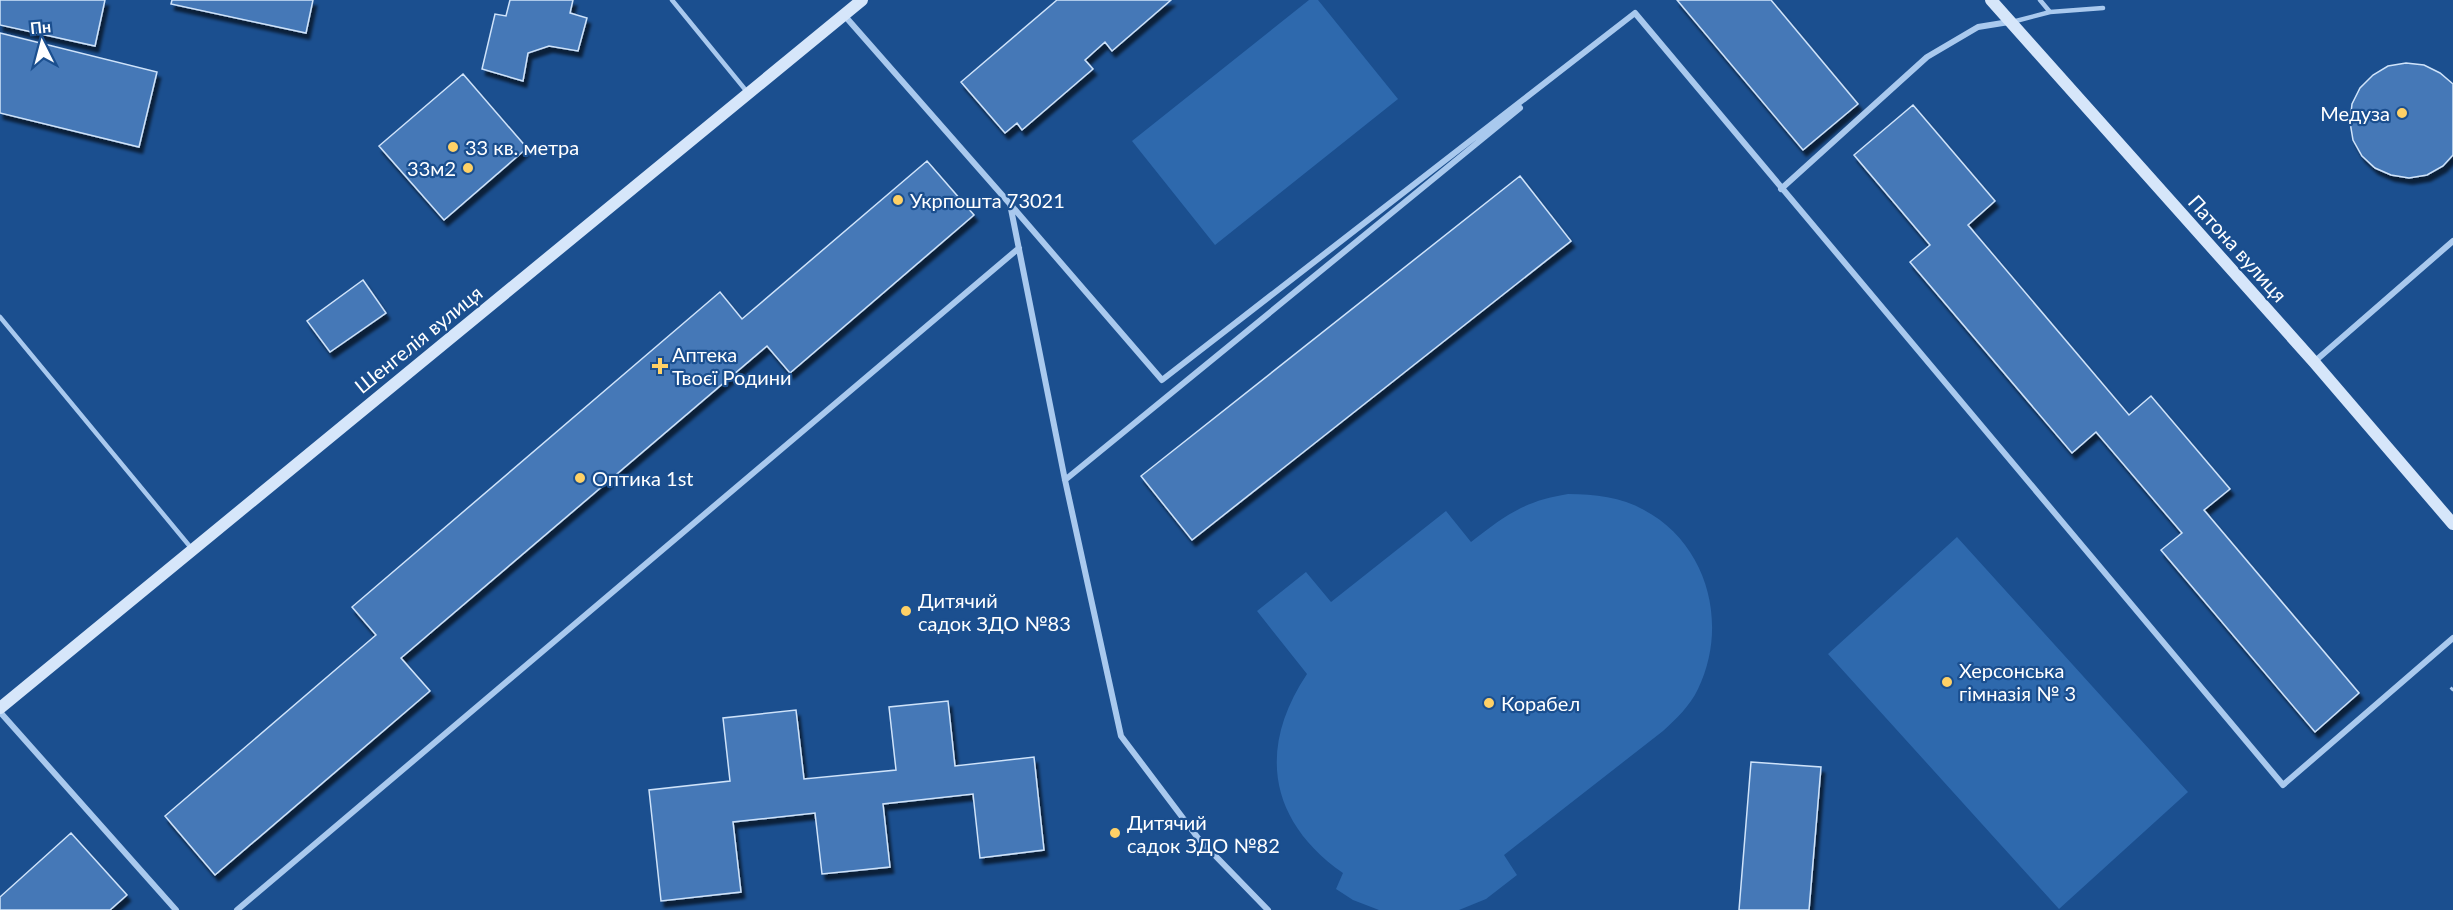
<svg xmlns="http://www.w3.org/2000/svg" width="2453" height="910" font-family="Lato,sans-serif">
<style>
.green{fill:#2e69ad}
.building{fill:#4478b7;stroke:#cfe3fa;stroke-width:1.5;filter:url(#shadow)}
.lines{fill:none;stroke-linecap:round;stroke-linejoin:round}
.path{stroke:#a9c9ee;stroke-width:4;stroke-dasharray:3 4.5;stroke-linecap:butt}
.lane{stroke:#a9c9ee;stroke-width:4.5}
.street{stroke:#a9c9ee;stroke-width:6}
.secondary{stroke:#d6e6fa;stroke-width:12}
.poi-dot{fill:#ffd166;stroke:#1b4f8f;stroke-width:2}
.labels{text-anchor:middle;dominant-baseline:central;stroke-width:4.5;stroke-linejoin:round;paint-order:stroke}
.poi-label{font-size:20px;fill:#fff;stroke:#1b4f8f;text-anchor:start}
.street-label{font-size:20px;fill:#fff;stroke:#1b4f8f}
</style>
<defs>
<filter id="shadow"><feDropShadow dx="3.5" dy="6" stdDeviation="1.5" flood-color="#0009"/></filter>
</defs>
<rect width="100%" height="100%" fill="#1b4f8f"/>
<path class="green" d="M1309 0H1318L1398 99 1215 245 1132 141Z
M1568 494C1595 494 1621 497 1644 510 1708 544 1729 625 1698 689 1690 706 1676 719 1663 731L1504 855 1517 875 1486 899 1459 910H1379L1353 900 1336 889 1343 873C1269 821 1257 749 1307 674L1257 611 1306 572 1331 602 1446 511 1471 542C1506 515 1524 501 1568 494Z
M1957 537 2188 792 2059 909 1828 654Z"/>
<path class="building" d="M0 0H105L95 46 0 25Z
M172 0H313L306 33 171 4Z
M510 0H573L570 13 587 18 578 51 549 46 528 53 523 81 482 69 495 14 506 16Z
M1057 0H1171L1112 51 1105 42 1085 60 1093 69 1022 130 1017 123 1005 133 961 82Z
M1677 0H1771L1858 104 1803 150Z
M0 33 157 72 139 147 0 113Z
M2406 63 2424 65 2440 73 2453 84V155L2443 166 2427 175 2409 178 2391 175 2375 168 2362 156 2353 140 2350 122 2352 104 2360 88 2373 75 2388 66Z
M463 74 527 148 444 220 379 146Z
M1913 105 1995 201 1968 225 2129 415 2151 396 2230 489 2204 510 2359 693 2315 732 2161 550 2182 533 2096 432 2072 453 1910 262 1930 245 1854 155Z
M927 161 974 215 790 373 767 346 401 658 430 691 215 875 165 816 376 635 352 607 720 292 742 319Z
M1520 176 1571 241 1192 540 1141 476Z
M363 280 386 313 330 352 307 321Z
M948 701 955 766 1034 757 1044 850 980 858 973 794 883 804 890 867 822 874 815 813 733 822 741 892 661 901 649 790 730 781 723 718 796 710 804 779 896 770 889 707Z
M1751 762 1821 767 1809 910H1739Z
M71 833 127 895 110 910H0V897Z"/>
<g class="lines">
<path class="path" d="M2451 690 2453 688"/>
<path class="lane" d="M672 0 748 93
M2050 12 2103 8
M2012 22 2050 12 2040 0
M0 317 192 549"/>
<path class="street" d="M844 15 1010 204 1065 480 1121 736 1198 838 1268 910
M1781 189 1927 57 1978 27 2009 22
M1010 204 1162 380 1635 13 2283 785 2453 638
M2314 362 2453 241
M1065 480 1520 108
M0 712 176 910
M237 910 1019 248"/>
<path class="secondary" d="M1991 0 2314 362 2453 524
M0 708 862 0"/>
</g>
<g class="poi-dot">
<circle cx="2402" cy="113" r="6"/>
<circle cx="453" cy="147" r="6"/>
<circle cx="468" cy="168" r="6"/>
<circle cx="898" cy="200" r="6"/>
<path d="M657 357h6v6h6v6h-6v6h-6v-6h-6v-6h6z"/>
<circle cx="580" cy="478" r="6"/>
<circle cx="906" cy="611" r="6"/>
<circle cx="1947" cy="682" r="6"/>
<circle cx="1489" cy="703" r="6"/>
<circle cx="1115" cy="833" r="6"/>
</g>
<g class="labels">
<g class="poi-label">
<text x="2390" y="113" text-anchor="end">Медуза</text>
<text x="465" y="147">33 кв. метра</text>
<text x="456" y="168" text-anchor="end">33м2</text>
<text x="910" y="200">Укрпошта 73021</text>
<text x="672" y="354">Аптека<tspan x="672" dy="23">Твоєї Родини</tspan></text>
<text x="592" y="478">Оптика 1st</text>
<text x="918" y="600">Дитячий<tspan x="918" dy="23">садок ЗДО №83</tspan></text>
<text x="1959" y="670">Херсонська<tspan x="1959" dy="23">гімназія № 3</tspan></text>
<text x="1501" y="703">Корабел</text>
<text x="1127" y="822">Дитячий<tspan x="1127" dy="23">садок ЗДО №82</tspan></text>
</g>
<g class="street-label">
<text transform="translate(2238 248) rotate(48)">Патона вулиця</text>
<text transform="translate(418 339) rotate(-39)">Шенгелія вулиця</text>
</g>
</g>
<g transform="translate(42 42) rotate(354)" stroke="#1b4f8f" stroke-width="4.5" paint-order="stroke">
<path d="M0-4.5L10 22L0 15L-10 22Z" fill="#ffffff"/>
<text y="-9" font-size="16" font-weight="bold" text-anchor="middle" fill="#ffffff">Пн</text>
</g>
</svg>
